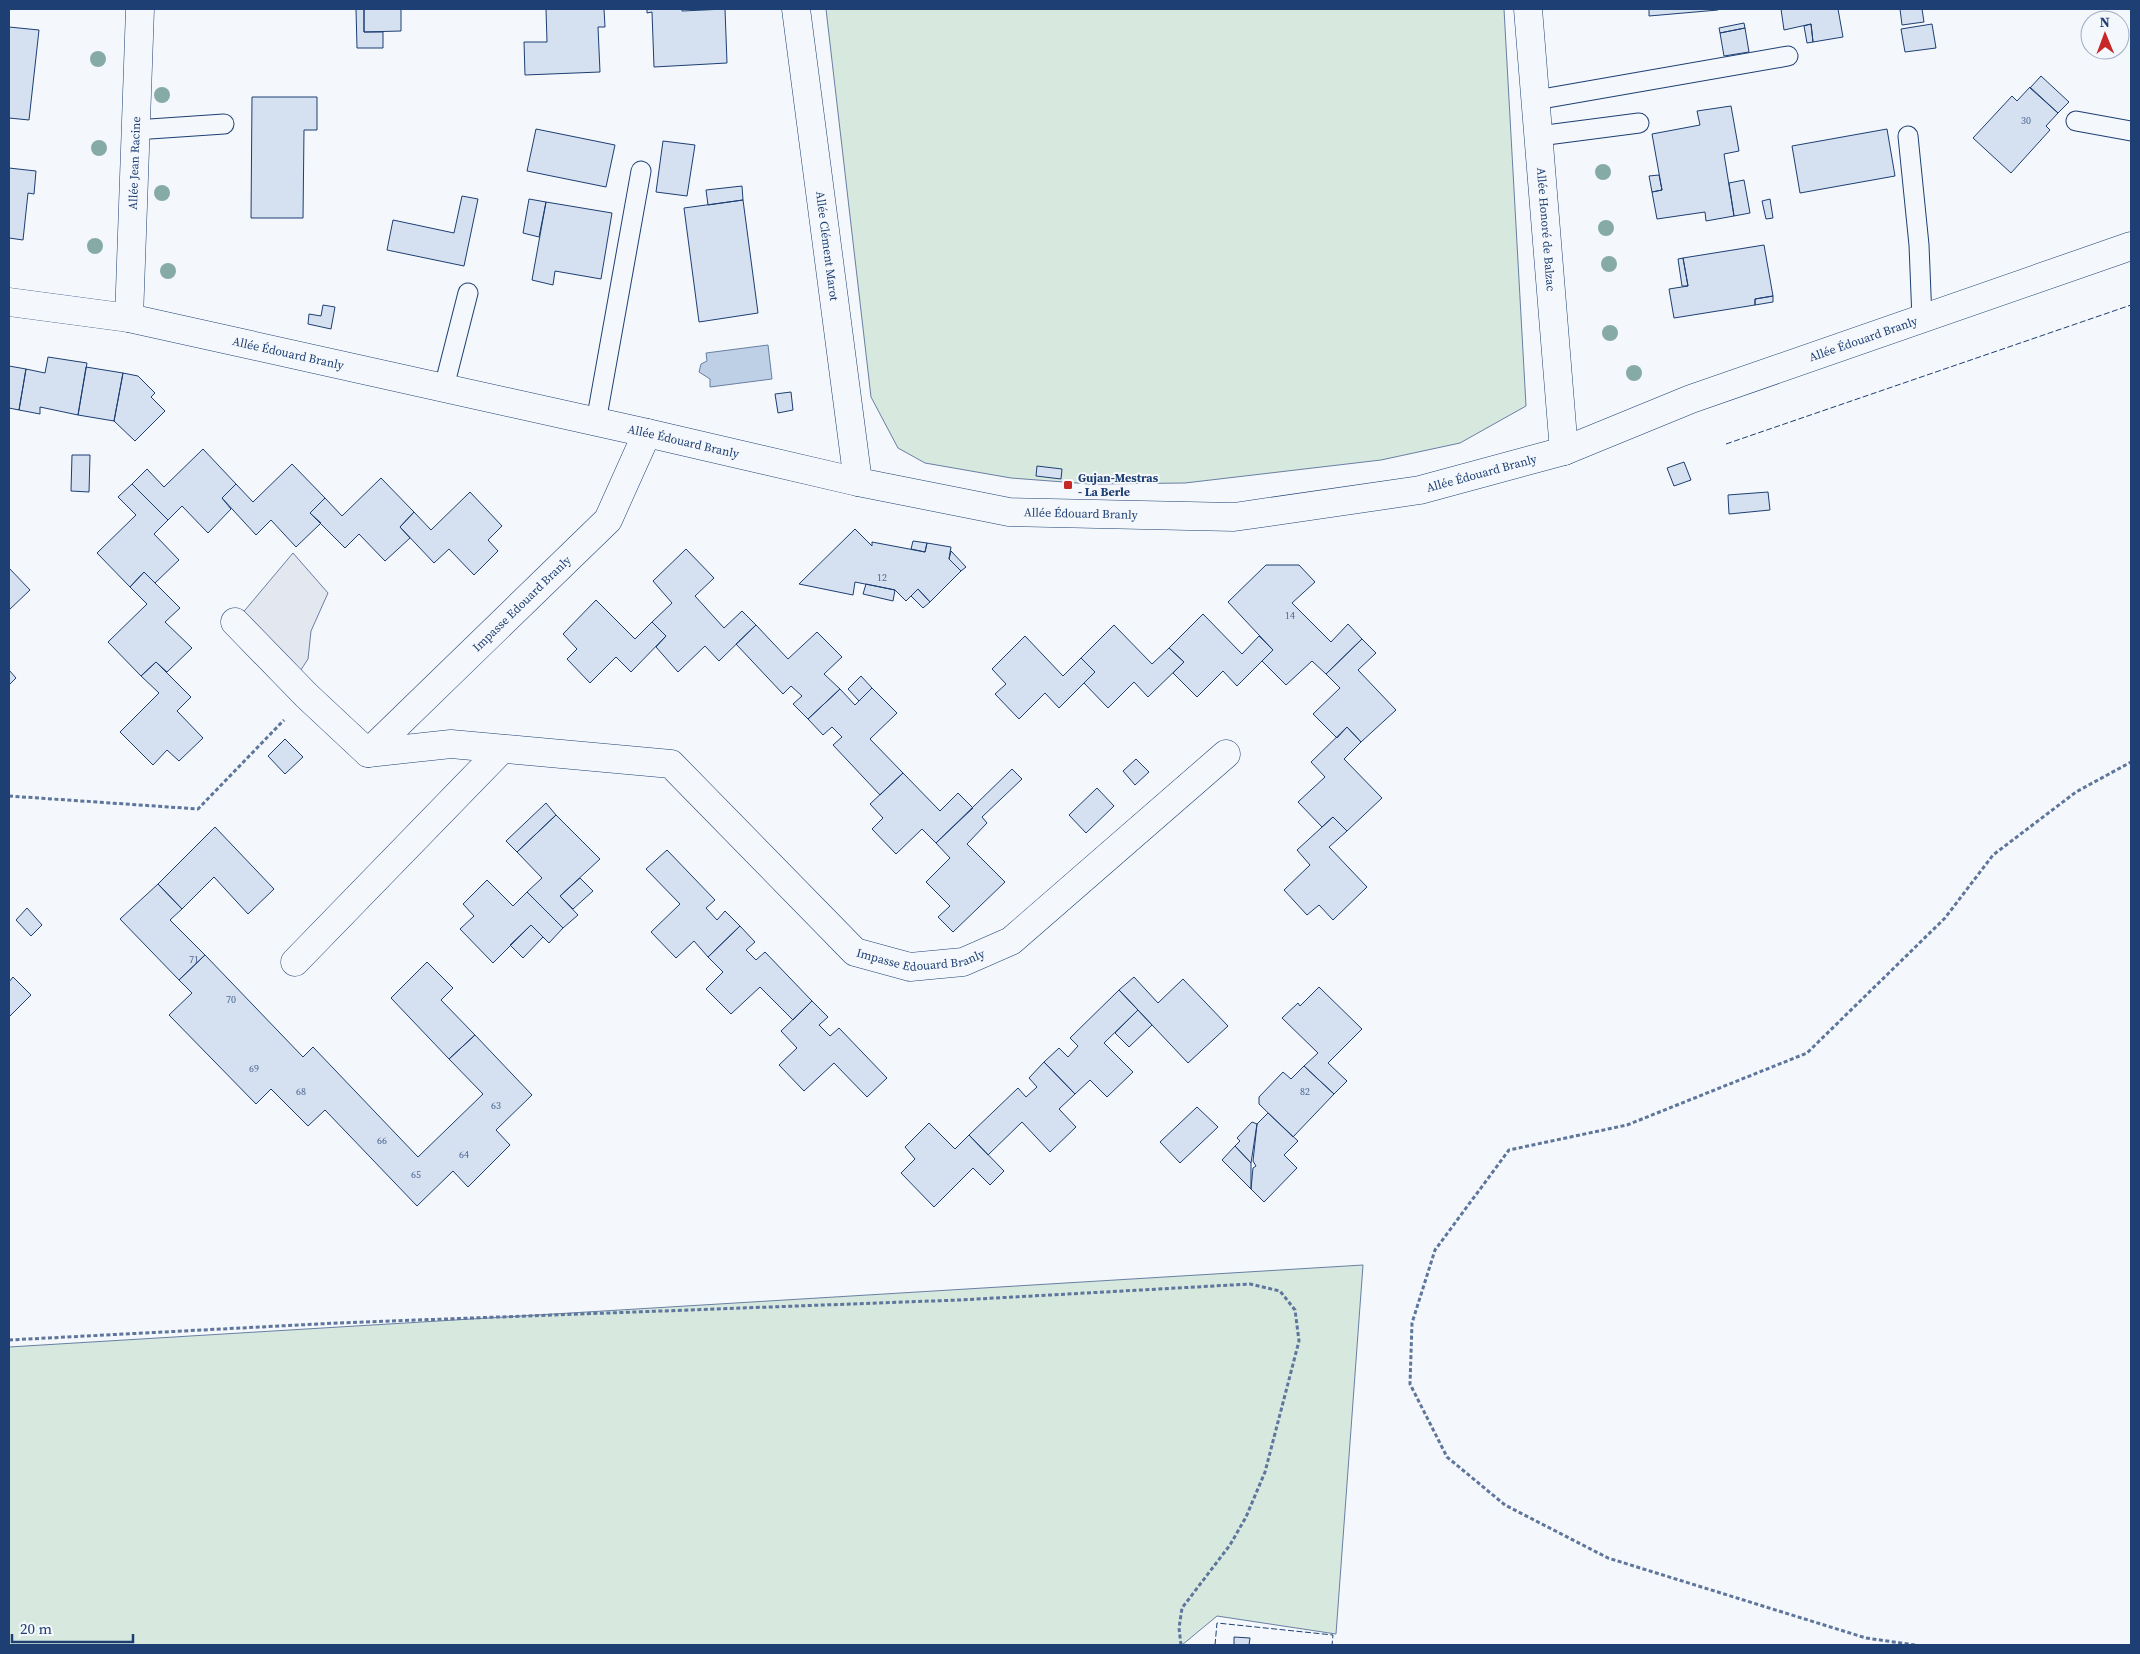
<svg xmlns="http://www.w3.org/2000/svg" width="2140" height="1654" font-family="'Source Serif 4',serif">
<style>
.green{fill:#d7e8df;stroke:#687fa3}
.parking{fill:#e3e8f0;stroke:#687fa3}
.water{fill:#bed0e5;stroke:#687fa3}
.building{fill:#d5e0f0;stroke:#1d3f73}
.lines{fill:none;stroke-linecap:round;stroke-linejoin:round}
.lane-casing{stroke:#1d3f73;stroke-width:21}
.street-casing{stroke:#1d3f73;stroke-width:29}
.path{stroke:#5e769c;stroke-width:3;stroke-dasharray:4 2.5;stroke-linecap:butt}
.lane{stroke:#f4f7fb;stroke-width:19}
.street{stroke:#f4f7fb;stroke-width:28}
.fence{stroke:#1d3f73;stroke-width:1;stroke-dasharray:6 2.5;stroke-linecap:butt}
.tree{fill:#86aba6}
.poi-dot{fill:#c62828;stroke:#f4f7fb;stroke-width:2}
.labels{text-anchor:middle;dominant-baseline:central;stroke-width:4;stroke-linejoin:round;paint-order:stroke}
.number-label{font-size:10px;fill:#4b6792}
.street-label{font-size:12px;fill:#1d3f73;stroke:#f4f7fb}
.poi-label{font-size:12px;font-weight:bold;fill:#1d3f73;stroke:#f4f7fb;text-anchor:start}
</style>
<rect width="100%" height="100%" fill="#f4f7fb"/>
<path class="green" d="M826 9H1504L1526 406 1460 443 1381 460 1185 483 1090 484 1011 478 925 463 898 448 871 397Z
M1363 1265 1336 1634 1217 1616 1182 1645H9V1347Z"/>
<path class="parking" d="M293 553 328 593 311 631 308 659 293 682 235 622Z"/>
<path class="water" d="M768 345 772 379 710 387V379L699 372 701 364 707 361 706 353Z"/>
<path class="building" d="M356 9H364V32H383V48H357Z
M364 9H401V31L364 32Z
M546 9H604L605 27H598L600 72 525 75 524 42H547Z
M647 9H682V11L725 9 727 63 654 67 652 12 647 13Z
M1649 9H1718V10L1649 16Z
M1781 9H1838L1843 37 1813 42 1811 24 1784 30Z
M1900 9H1922L1924 22 1902 25Z
M1744 23 1745 28 1720 33 1719 28Z
M1811 24 1813 42 1807 43 1804 26Z
M1932 24 1936 48 1905 52 1901 29Z
M9 27 39 30 29 120 9 118Z
M1745 28 1749 52 1724 56 1720 33Z
M2041 76 2069 102 2058 113 2030 88Z
M2030 87 2058 113 2046 126 2050 130 2011 173 1973 138 2012 96 2017 101Z
M252 97H317V130H304L303 218H251Z
M1731 106 1739 151 1724 154 1734 216 1706 221 1705 212 1657 219 1652 192 1662 190 1652 134 1700 125 1697 111Z
M536 129 615 145 606 187 527 171Z
M1887 129 1895 176 1800 193 1792 146Z
M663 141 695 145 687 196 656 192Z
M9 168 36 171 34 194 28 193 23 240 9 238Z
M1659 175 1662 190 1652 192 1649 176Z
M1744 180 1750 213 1734 216 1729 183Z
M742 186 743 200 708 205 706 190Z
M462 196 478 199 464 266 387 250 393 220 454 233Z
M529 199 546 202 539 237 523 233Z
M1770 199 1773 218 1766 219 1762 201Z
M743 200 758 313 699 322 684 208Z
M546 202 612 213 601 279 555 271 553 285 532 280Z
M1764 245 1773 296 1755 299V305L1674 318 1669 289 1688 286 1683 258Z
M1683 258 1688 286H1682L1678 259Z
M1773 296V302L1755 305V299Z
M323 305 335 307 331 329 308 324 309 314 321 316Z
M48 357 87 363 78 415 40 407V414L19 410 26 369 45 373Z
M9 366 26 369 19 410 9 408Z
M86 367 123 373 114 421 78 415Z
M123 373 138 376 155 393 151 397 165 411 135 441 114 421Z
M791 392 793 410 778 413 775 394Z
M203 449 236 484 222 498 231 509 208 533 182 506 168 520 132 484 147 469 164 487Z
M72 455H90L89 492 71 491Z
M1684 462 1691 480 1674 486 1667 468Z
M292 464 325 498 310 513 321 523 296 547 271 520 256 535 222 498 236 484 253 502Z
M1037 466 1062 469 1061 479 1036 476Z
M381 478 414 512 400 527 410 538 385 561 359 534 345 548 310 513 325 498 342 516Z
M132 484 168 520 154 534 179 560 155 583 144 572 130 587 97 553 136 515 118 497Z
M470 492 502 526 488 540 498 551 474 575 449 549 434 563 400 527 414 512 431 530Z
M1768 492 1770 510 1729 514 1728 495Z
M855 529 872 546V542L925 552 927 543 951 547 949 559 961 571 930 602 918 589 906 601 895 590 855 582 853 595 799 584Z
M913 541 927 543 925 552 911 549Z
M686 549 714 578 695 596 724 628 742 611 756 625 719 661 705 646 678 672 656 647 666 636 652 622 672 603 653 581Z
M951 551 966 567 961 571 949 559Z
M1266 565H1299L1315 582 1292 603 1331 642 1348 624 1362 639 1326 674 1312 661 1286 685 1262 661 1273 650 1228 602Z
M9 568 30 590 9 610Z
M144 572 180 608 165 622 192 648 167 672 156 662 141 676 108 642 147 604 130 587Z
M866 584 895 590 893 601 863 594Z
M918 589 930 602 923 608 911 596Z
M596 600 635 639 652 622 666 636 631 672 616 657 590 683 567 659 577 649 563 634Z
M1203 614 1242 654 1259 636 1273 650 1237 686 1223 671 1197 697 1173 673 1184 662 1169 648Z
M756 625 788 659 817 632 842 657 824 674 840 689 808 719 793 704 802 696 791 686 783 694 736 644Z
M1114 625 1152 664 1169 648 1184 662 1148 697 1134 682 1108 708 1084 683 1095 672 1081 658Z
M1025 636 1063 676 1081 658 1095 672 1059 708 1045 693 1019 719 995 694 1006 684 992 669Z
M1362 639 1376 653 1358 670 1396 710 1361 742 1347 727 1337 738 1313 714 1340 688 1326 674Z
M156 662 191 697 177 711 203 738 179 761 167 750 153 765 120 732 159 693 141 676Z
M9 670 16 678 9 685Z
M861 676 872 688 859 701 848 689Z
M872 688 897 713 870 739 903 773 880 795 833 745 842 737 832 727 823 735 808 719 840 689 855 705Z
M1347 727 1361 742 1344 759 1382 798 1347 831 1333 817 1322 827 1298 802 1325 777 1311 762Z
M285 739 303 757 285 774 268 756Z
M1136 759 1149 772 1135 785 1123 771Z
M1012 769 1022 779 982 817 987 823 967 844 1005 882 953 932 938 917 950 906 926 882 950 858 936 843Z
M903 773 940 811 958 793 973 808 936 843 922 829 896 854 872 829 883 818 870 804Z
M1097 788 1114 806 1086 833 1069 815Z
M546 803 556 815 517 852 506 841Z
M556 815 600 859 560 896 578 915 563 928 527 892 542 878 517 852Z
M1333 817 1347 831 1329 847 1367 887 1333 920 1319 905 1307 915 1284 890 1310 865 1297 850Z
M215 827 274 889 248 914 214 877 182 909 158 884Z
M667 850 715 900 706 908 717 920 725 911 740 926 708 957 694 941 676 958 651 932 680 904 646 869Z
M580 878 593 891 573 909 560 896Z
M487 880 513 906 527 892 563 928 549 943 531 925 493 963 460 929 474 916 463 904Z
M158 884 182 909 170 920 205 955 179 980 120 919Z
M27 908 42 925 31 936 16 920Z
M531 925 543 937 523 958 510 945Z
M740 926 755 942 746 950 756 960 765 952 812 1001 793 1020 760 987 731 1014 706 989 723 972 708 957Z
M205 955 303 1057 313 1047 418 1157 483 1094 449 1059 475 1035 532 1095 496 1130 510 1145 468 1187 453 1171 417 1206 325 1110 308 1126 271 1089 256 1104 169 1015 192 993 179 980Z
M427 962 453 988 441 1000 475 1035 449 1059 391 998Z
M13 977 31 995 9 1017V982Z
M1134 977 1158 1003 1183 979 1228 1026 1188 1063 1119 990Z
M1319 987 1362 1029 1328 1063 1347 1081 1334 1094 1304 1066 1318 1053 1282 1018 1298 1003 1300 1006Z
M1119 990 1138 1010 1104 1043 1133 1072 1107 1097 1090 1080 1075 1094 1044 1062 1059 1048 1068 1057 1078 1046 1070 1038Z
M812 1001 828 1017 819 1025 830 1036 839 1028 887 1078 867 1097 834 1063 804 1091 779 1065 797 1048 781 1031Z
M1138 1010 1152 1025 1129 1047 1115 1033Z
M1044 1062 1075 1094 1059 1109 1076 1127 1050 1152 1022 1122 988 1155 969 1135 1018 1088 1026 1097 1037 1087 1029 1078Z
M1304 1066 1334 1094 1293 1137 1259 1104V1097L1283 1072 1291 1079Z
M1197 1107 1218 1127 1180 1163 1160 1142Z
M1268 1113 1298 1141 1284 1155 1297 1168 1264 1202 1251 1189 1253 1168 1256 1166 1253 1161 1257 1124Z
M1252 1122 1257 1124 1251 1163 1235 1146 1240 1141 1237 1138Z
M929 1123 955 1149 969 1135 1004 1171 990 1185 973 1168 934 1207 901 1173 915 1159 905 1147Z
M1235 1146 1251 1163V1189L1222 1160Z
M1234 1637 1250 1638 1249 1645H1234Z"/>
<g class="lines">
<defs>
<path id="lane" d="M1536 100 1788 56
M2076 121 2131 131
M135 130 224 124
M1539 136 1639 123
M1908 136 1919 245 1922 319
M444 387 468 293
M596 422 641 171"/>
<g id="street">
<path id="s1" d="M796 9 858 482"/>
<path id="s2" d="M1528 9 1564 451"/>
<path id="s3" d="M9 302 129 318 647 433 858 482 1009 512 1234 517 1420 490 1564 451 1691 399 2131 246"/>
<path id="s4" d="M129 318 140 9"/>
<path id="s5" d="M235 622 307 696 368 753 608 520 647 433"/>
<path id="s6" d="M368 753 451 744 671 764 855 952 910 967 963 962 1011 941 1226 754"/>
<path d="M295 962 502 749"/>
</g>
</defs>
<use href="#lane" class="lane-casing"/>
<use href="#street" class="street-casing"/>
<path class="path" d="M9 796 198 809 284 720
M9 1340 337 1323 959 1300 1250 1284 1280 1291 1295 1310 1299 1341 1265 1472 1246 1517 1230 1545 1182 1608 1179 1628 1181 1645
M1915 1645 1866 1638 1608 1558 1505 1505 1447 1457 1410 1384 1412 1323 1435 1250 1509 1150 1627 1125 1807 1053 1945 918 1993 855 2076 792 2131 762"/>
<use href="#lane" class="lane"/>
<use href="#street" class="street"/>
<path class="fence" d="M1726 444 2131 305
M1215 1645 1217 1623 1333 1635 1332 1645"/>
</g>
<g class="tree">
<circle cx="98" cy="59" r="8"/>
<circle cx="162" cy="95" r="8"/>
<circle cx="99" cy="148" r="8"/>
<circle cx="1603" cy="172" r="8"/>
<circle cx="162" cy="193" r="8"/>
<circle cx="1606" cy="228" r="8"/>
<circle cx="95" cy="246" r="8"/>
<circle cx="1609" cy="264" r="8"/>
<circle cx="168" cy="271" r="8"/>
<circle cx="1610" cy="333" r="8"/>
<circle cx="1634" cy="373" r="8"/>
</g>
<rect class="poi-dot" x="1063" y="480" width="10" height="10" rx="2.5"/>
<g class="labels">
<g class="number-label">
<text x="2026" y="120">30</text>
<text x="882" y="577">12</text>
<text x="1290" y="615">14</text>
<text x="194" y="959">71</text>
<text x="231" y="999">70</text>
<text x="254" y="1068">69</text>
<text x="301" y="1091">68</text>
<text x="1305" y="1091">82</text>
<text x="496" y="1105">63</text>
<text x="382" y="1140">66</text>
<text x="464" y="1154">64</text>
<text x="416" y="1174">65</text>
</g>
<g class="street-label">
<text stroke="none"><textPath href="#s4" startOffset="155">Allée Jean Racine</textPath></text>
<text stroke="none"><textPath href="#s2" startOffset="221">Allée Honoré de Balzac</textPath></text>
<text stroke="none"><textPath href="#s1" startOffset="239">Allée Clément Marot</textPath></text>
<text stroke="none"><textPath href="#s3" startOffset="1904">Allée Édouard Branly</textPath></text>
<text stroke="none"><textPath href="#s3" startOffset="284">Allée Édouard Branly</textPath></text>
<text stroke="none"><textPath href="#s3" startOffset="689">Allée Édouard Branly</textPath></text>
<text stroke="none"><textPath href="#s3" startOffset="1499">Allée Édouard Branly</textPath></text>
<text stroke="none"><textPath href="#s3" startOffset="1094">Allée Édouard Branly</textPath></text>
<text stroke="none"><textPath href="#s5" startOffset="401">Impasse Edouard Branly</textPath></text>
<text stroke="none"><textPath href="#s6" startOffset="635">Impasse Edouard Branly</textPath></text>
</g>
<g class="poi-label">
<text x="1078" y="478">Gujan-Mestras<tspan x="1078" dy="14">- La Berle</tspan></text>
</g>
</g>
<rect width="2140" height="1654" fill="none" stroke="#1d3f73" stroke-width="20"/>
<g transform="translate(2105 35) rotate(359)"><circle r="24" fill="#f4f7fb" stroke="#9eadc5"/>
<path d="M0-4L9 19L0 12L-9 19Z" fill="#c62828"/>
<text y="-8" font-size="14" font-weight="bold" text-anchor="middle" fill="#1d3f73">N</text>
</g>
<path d="M12 1634v8h121v-8" fill="none" stroke="#1d3f73" stroke-width="2.5"/>
<text x="20" y="1634" font-size="15" fill="#1d3f73" stroke="#f4f7fb" stroke-width="4" paint-order="stroke">20 m</text>
</svg>
